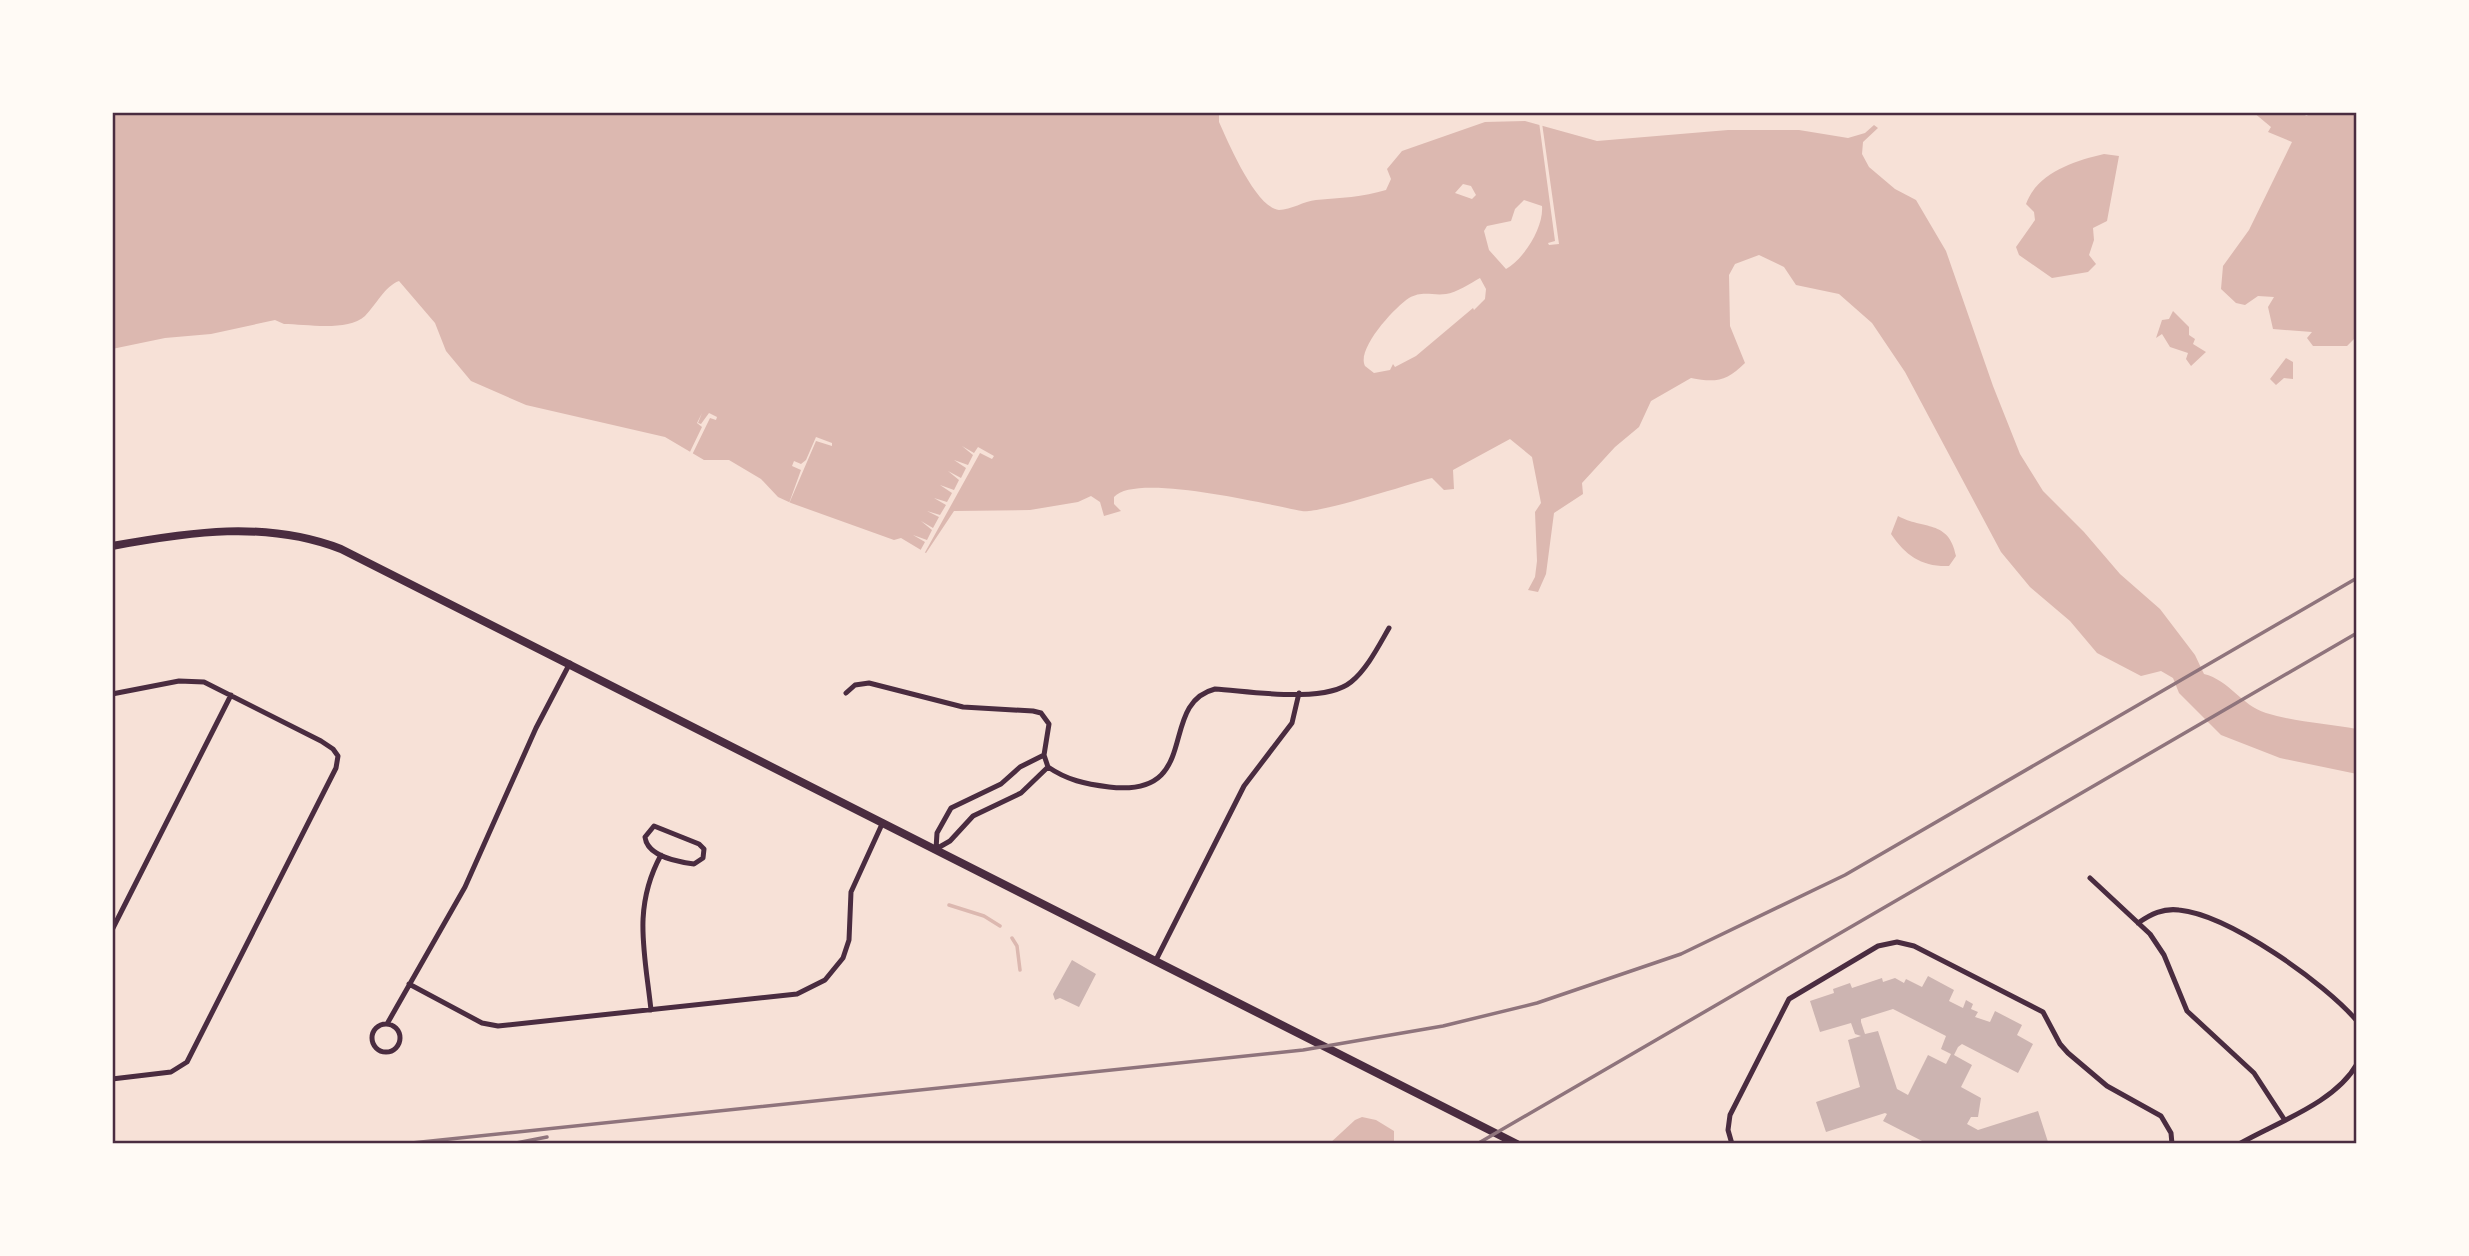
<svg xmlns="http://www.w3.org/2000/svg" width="2469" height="1256" font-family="Manrope,sans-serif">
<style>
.water{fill:#dcb8b0;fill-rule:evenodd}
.pier{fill:#f7e1d7}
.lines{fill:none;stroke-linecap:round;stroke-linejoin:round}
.stream{stroke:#dcb8b0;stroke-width:3.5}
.building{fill:#ccb4b1;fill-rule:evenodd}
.minor{stroke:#4a2c40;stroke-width:5}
.secondary{stroke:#4a2c40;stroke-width:8}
.rail{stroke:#8f747c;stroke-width:3.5}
.neatline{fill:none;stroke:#4a2c40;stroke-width:2.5}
</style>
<rect width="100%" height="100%" fill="#f7e1d7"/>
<path class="water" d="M112 112H1219V122C1228 142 1256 208 1279 210 1291 210 1304 201 1316 200 1340 198 1363 197 1386 190L1391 179 1387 169 1402 151 1485 122 1525 121 1597 141 1728 130H1799L1848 138 1865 133 1874 125 1878 128 1863 142 1862 154 1869 167 1895 189 1916 200 1946 251 1993 386 2020 454 2043 491 2084 532 2120 574 2160 609 2195 655 2204 674C2229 680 2241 705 2266 713 2295 722 2328 724 2357 729V774L2280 758 2221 735 2179 693 2173 678 2161 671 2141 676 2097 653 2070 621 2030 587 2001 552 1905 372 1872 323 1839 294 1796 285 1784 267 1759 255 1735 264 1729 275 1730 326 1745 363C1727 381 1716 383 1691 378L1651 401 1639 427 1615 447 1582 483 1583 494 1554 513 1546 574 1538 592 1528 590 1535 577 1537 561 1535 512 1541 503 1532 457 1510 439 1453 470 1454 489 1444 490 1432 478C1409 484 1319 514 1302 511 1269 505 1136 472 1114 497V504L1121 511 1104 516 1100 502 1091 496 1078 502 1030 510 954 511 926 553 901 538 894 540 791 503 778 497 761 479 729 460H704L665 437 526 405 471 381 446 351 435 323 399 281C385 286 376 305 365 316 347 332 306 324 284 324L275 320 211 334 165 338 112 349ZM1463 184 1471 186 1476 195 1472 199 1455 193ZM1524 200 1542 206C1544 227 1524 259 1506 269L1489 250 1484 231 1487 226 1511 221 1515 209ZM1480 278 1486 289 1485 299 1474 310 1473 308 1416 356 1395 367 1393 364 1390 370 1374 373 1365 366C1356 349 1395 307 1409 298 1423 290 1432 296 1446 294 1456 293 1471 283 1480 278Z
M2253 112H2297L2307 116 2310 112H2357V336L2347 346H2313L2307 338 2312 332 2273 329 2268 307 2274 297 2258 296 2245 305 2236 303 2221 289 2223 266 2249 230 2292 142 2268 132 2271 127Z
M2104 154 2119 156 2107 221 2093 228 2094 240 2089 255 2096 264 2088 272 2052 278 2019 255 2016 247 2035 220 2034 212 2026 204C2037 173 2074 161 2104 154Z
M2173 311 2189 327V335L2195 339 2193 344 2206 352 2191 366 2186 359 2188 353 2170 347 2162 334 2156 338 2162 320 2169 319Z
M2286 358 2293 362V379L2284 378 2276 385 2270 379Z
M1898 516C1923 530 1949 519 1956 556L1949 566C1922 567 1906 556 1891 534Z
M1362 1117 1376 1120 1394 1131V1144H1329L1355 1120Z"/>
<path class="pier" d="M1539 122 1542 123 1559 244 1549 245 1548 243 1555 241Z
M702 413 698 423 701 424 709 413 717 417 716 420 710 418 691 457 688 456 702 427 697 423Z
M816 437 832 443V446L816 441 788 506 801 470 792 466 794 461 801 464 806 460Z
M962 446 974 453 978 447 994 456 992 459 980 453 923 556 920 551 925 542 913 535 927 540 932 530 921 521 933 528 939 517 927 511 940 515 946 505 934 498 947 502 952 493 940 485 954 490 959 480 948 471 961 478 966 468 954 460 968 465 973 455Z"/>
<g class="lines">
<path class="stream" d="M949 905 984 916 1000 926
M1012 938 1017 946 1020 970"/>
</g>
<path class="building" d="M1072 960 1096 974 1079 1007 1060 998 1055 1000 1053 994Z
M1928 976 1954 990 1949 1001 1963 1008 1966 1000 1973 1004 1971 1009 1978 1012 1975 1017 1990 1022 1995 1011 2022 1025 2017 1035 2033 1044 2018 1073 1962 1044 1958 1047 1954 1055 1972 1065 1961 1087 1981 1098 1978 1117H1971L1967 1124 1978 1130 2038 1111 2048 1142 1926 1143 1883 1121 1887 1114 1885 1113 1826 1132 1816 1102 1860 1087 1848 1040 1861 1036 1855 1034 1851 1023 1820 1032 1810 1001 1834 993 1833 989 1850 983 1852 988 1882 978 1883 982 1895 978 1904 983 1906 979 1922 987ZM1893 1009 1946 1036 1941 1049 1951 1054 1946 1064 1928 1055 1908 1095 1897 1089 1878 1031 1865 1034 1861 1022V1019Z"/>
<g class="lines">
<path class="minor" d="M846 693 855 685 869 683 963 707 1033 711 1041 713 1049 724 1044 755 1048 767C1067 780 1085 784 1109 787 1204 798 1156 704 1215 689 1249 691 1324 704 1351 682 1367 669 1378 647 1389 628
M112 694 179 681 204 682 321 741 333 749 338 756 336 768 187 1062 171 1072 112 1079
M654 826 699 844 704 849 703 858 694 864C678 862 647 856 645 837Z
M936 849 937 833 951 808 1001 784 1020 767 1044 755
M936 849 950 841 973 816 1021 793 1048 767
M2090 878 2150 934 2164 955 2187 1011 2254 1073 2284 1119
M2138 923C2151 914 2163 908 2179 910 2229 915 2325 983 2357 1021
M112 930 231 695
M1156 960 1244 786 1292 723 1299 693
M409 984 482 1023 498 1026 797 994 825 980 843 958 849 940 851 892 883 822
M651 1010C645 953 632 908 661 855
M372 1038a14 14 0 1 1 28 0a14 14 0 1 1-28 0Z
M387 1024 465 887 536 728 570 663
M1732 1144 1728 1130 1730 1115 1789 999 1878 946 1897 942 1914 946 2043 1012 2060 1044 2068 1053 2107 1086 2161 1116 2171 1133 2172 1144
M2239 1144C2277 1122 2335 1103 2357 1064"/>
<path class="secondary" d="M112 546C189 532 266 520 341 549L1517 1144"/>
<path class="rail" d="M402 1144 1303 1050 1443 1026 1537 1003 1681 954 1845 875 2357 578
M511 1144 547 1137
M1477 1144 2357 633"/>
</g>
<rect width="2469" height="1256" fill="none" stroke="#fffaf5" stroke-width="228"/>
<rect x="114" y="114" width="2241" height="1028" class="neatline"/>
</svg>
